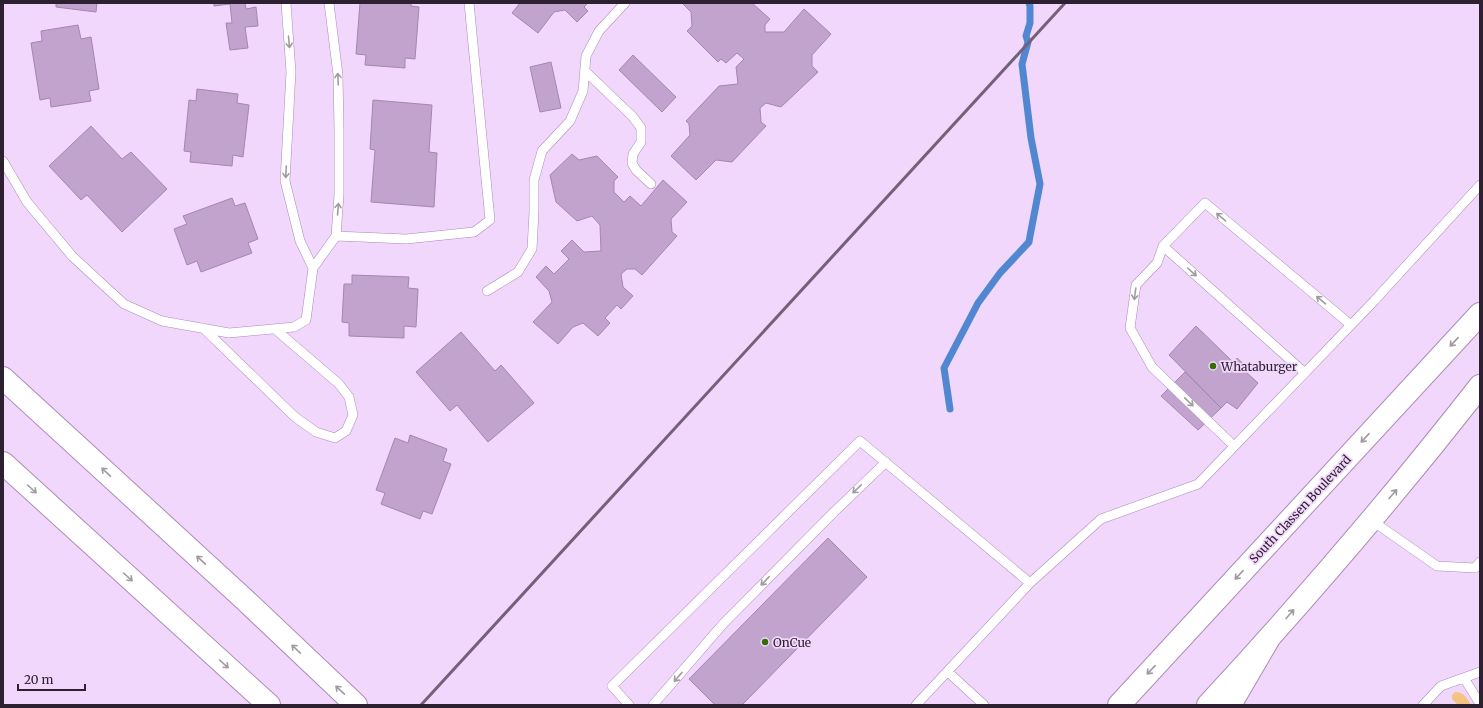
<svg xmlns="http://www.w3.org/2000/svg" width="1483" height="708" font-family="Merriweather,serif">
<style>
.green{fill:#f3c481}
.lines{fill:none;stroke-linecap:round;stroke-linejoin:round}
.stream{stroke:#5087d0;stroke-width:7}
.building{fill:#c1a3ce;stroke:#a486b0}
.service-casing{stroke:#aa8cb7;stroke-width:10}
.primary-casing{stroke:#aa8cb7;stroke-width:24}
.trunk-casing{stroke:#aa8cb7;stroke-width:24}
.service{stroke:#fff;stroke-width:9}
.primary{stroke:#fff;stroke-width:22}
.trunk{stroke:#fff;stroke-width:22}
.rail{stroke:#726178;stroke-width:3}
.oneway{stroke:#a09ba2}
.poi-dot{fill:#326e00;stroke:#f1d7fb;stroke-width:1.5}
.labels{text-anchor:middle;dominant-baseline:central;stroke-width:3.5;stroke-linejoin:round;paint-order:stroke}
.poi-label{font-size:12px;fill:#2d2131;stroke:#f1d7fb;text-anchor:start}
.street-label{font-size:12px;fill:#2d2131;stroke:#f1d7fb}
</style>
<rect width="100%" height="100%" fill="#f1d7fb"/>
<path class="green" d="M1455 692C1464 692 1467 698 1471 705H1458L1452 699V695Z"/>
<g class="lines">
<path class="stream" d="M950 409 944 368 978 303 1000 273 1029 242 1030 236 1040 184 1031 138 1022 64 1028 42 1026 36 1030 23V6L1029 3"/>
</g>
<path class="building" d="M56 3H97L96 12 56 7Z
M214 3H245L246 9 256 7 258 26 245 27 248 48 230 50 226 23H232L230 4 214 6Z
M360 3H411V6L419 7 415 59 405 58V68L365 65 366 55 356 54Z
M520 3H588L584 7 588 11 577 22 565 10 554 12 538 33 512 13Z
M682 3H752L770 19 765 25V32H784L804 9 831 34 812 55V66L818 72 781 107 766 103 760 108 761 122 766 126 732 162 716 160 696 180 671 156 690 135 689 124 686 121 719 86 738 84 736 67 744 59 737 53 726 63 721 59 718 62 687 31 692 26 691 12Z
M78 25 81 39 91 37 99 89 89 91 91 101 51 107 50 98 40 100 31 43 42 41 41 31Z
M633 55 676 97 662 112 619 70Z
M551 62 561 108 540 112 530 67Z
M197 89 238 94 237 103 249 105 243 157 233 155 232 166 190 162 191 152 184 151 189 100 196 101Z
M373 100 432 105 429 152 437 153 434 207 371 202 375 150 370 149Z
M91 126 122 159 131 152 167 189 122 232 87 195 81 200 49 166Z
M572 154 579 160 597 156 618 177 614 181V192L624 202 630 196 641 206 663 180 687 202 671 219 672 232 677 236 642 275 635 269H627L621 274 623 287 633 296 621 309 617 305 605 318 610 323 598 336 583 323 573 327 558 344 533 322 552 302 549 291 536 277 546 266 554 274 569 259 561 251 572 240 584 252 601 251 600 225 592 216 577 221 556 202 550 175Z
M232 198 235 206 245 203 258 239 248 243 252 253 201 272 197 261 187 265 174 229 187 224 183 216Z
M352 275 409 277 408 288 418 289 416 327 404 326V338L349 336V323L342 322 344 284H352Z
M1196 326 1234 363 1237 358 1249 369 1245 371 1258 383 1237 409 1227 402 1221 408 1169 355Z
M461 332 495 371 501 365 534 403 488 442 457 405 450 411 416 372Z
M1185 372 1221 408 1198 430 1161 396Z
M410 435 447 449 443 461 451 464 432 514 423 511 420 519 381 504 385 493 376 490 395 438 408 443Z
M828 538 867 577 742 705H715L689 679Z"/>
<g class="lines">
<defs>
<path id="service" d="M286 3 291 72 285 181 300 241 313 268
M585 71 633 117 641 128V142L633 154 632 163 636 170 651 184
M3 161 27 202 72 256 124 304 162 321 229 333 294 327 306 320 313 268 336 236 339 195V129L338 75 329 3
M336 236 406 239 474 232 490 220 469 3
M1163 246 1305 373
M487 291 518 272 532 249 534 212V180L542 151 570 121 583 91 586 56 599 31 625 3
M203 328 295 417 316 432 335 438 346 431 353 415 349 397 339 384 275 329
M1234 446 1152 367 1130 328 1136 285 1157 263 1163 246 1205 203 1351 325
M1371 520 1437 566 1475 568 1480 562
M1030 583 1101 519 1198 484 1374 301 1480 185
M948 672 984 705
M1464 678 1480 704
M629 705 612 686 860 441 1030 583 916 705
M653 705 723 624 832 514 886 462
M1423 705 1441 686 1480 672"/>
<path id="primary" d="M1119 705 1480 314
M1208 705C1303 602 1394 496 1480 386"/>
<path id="trunk" d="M3 378 244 599 356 705
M3 463 269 705
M1230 705 1268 640"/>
</defs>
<use href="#service" class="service-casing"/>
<use href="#primary" class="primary-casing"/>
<use href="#trunk" class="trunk-casing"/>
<use href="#service" class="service"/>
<use href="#primary" class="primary"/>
<use href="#trunk" class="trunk"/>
<path class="rail" d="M421 705 1065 3"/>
</g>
<defs><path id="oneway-shaft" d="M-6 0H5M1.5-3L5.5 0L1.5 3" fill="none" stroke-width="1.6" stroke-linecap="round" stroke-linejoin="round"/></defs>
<g class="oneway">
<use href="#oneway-shaft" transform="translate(289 42) rotate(85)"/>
<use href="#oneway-shaft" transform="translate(338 79) rotate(-93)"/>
<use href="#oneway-shaft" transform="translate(286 172) rotate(93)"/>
<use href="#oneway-shaft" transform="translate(338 209) rotate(-86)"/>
<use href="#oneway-shaft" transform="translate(1221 217) rotate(-140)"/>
<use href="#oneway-shaft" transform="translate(1192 272) rotate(42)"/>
<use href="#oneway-shaft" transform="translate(1135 294) rotate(98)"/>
<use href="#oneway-shaft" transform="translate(1321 300) rotate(-140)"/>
<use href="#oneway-shaft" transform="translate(1454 342) rotate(133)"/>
<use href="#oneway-shaft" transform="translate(1189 402) rotate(44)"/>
<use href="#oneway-shaft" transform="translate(1365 438) rotate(133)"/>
<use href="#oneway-shaft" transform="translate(106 472) rotate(-137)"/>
<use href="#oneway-shaft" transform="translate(32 489) rotate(42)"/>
<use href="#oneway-shaft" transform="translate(857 489) rotate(136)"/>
<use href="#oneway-shaft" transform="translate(1393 494) rotate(-49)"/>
<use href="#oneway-shaft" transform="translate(201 560) rotate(-137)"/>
<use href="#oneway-shaft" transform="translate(1239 575) rotate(133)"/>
<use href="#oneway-shaft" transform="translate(128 577) rotate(42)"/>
<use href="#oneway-shaft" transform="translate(765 581) rotate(134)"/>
<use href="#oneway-shaft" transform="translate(1290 614) rotate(-49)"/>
<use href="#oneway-shaft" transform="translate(296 649) rotate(-136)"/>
<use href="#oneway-shaft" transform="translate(224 664) rotate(42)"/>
<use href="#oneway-shaft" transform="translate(1151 670) rotate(133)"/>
<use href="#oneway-shaft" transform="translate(678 677) rotate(131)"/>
<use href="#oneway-shaft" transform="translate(340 690) rotate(-137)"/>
</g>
<g class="poi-dot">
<circle cx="1213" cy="366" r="4"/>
<circle cx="765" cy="642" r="4"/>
</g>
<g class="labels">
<g class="poi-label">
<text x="1221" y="366">Whataburger</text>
<text x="773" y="642">OnCue</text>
</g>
<g class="street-label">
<text transform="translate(1300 509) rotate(-47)">South Classen Boulevard</text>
</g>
</g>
<rect width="1483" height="708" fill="none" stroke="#2d2131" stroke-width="8"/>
<path d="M18 684v6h67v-6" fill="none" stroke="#2d2131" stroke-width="2"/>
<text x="24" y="684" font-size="12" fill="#2d2131" stroke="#f1d7fb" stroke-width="3" paint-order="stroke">20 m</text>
</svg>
